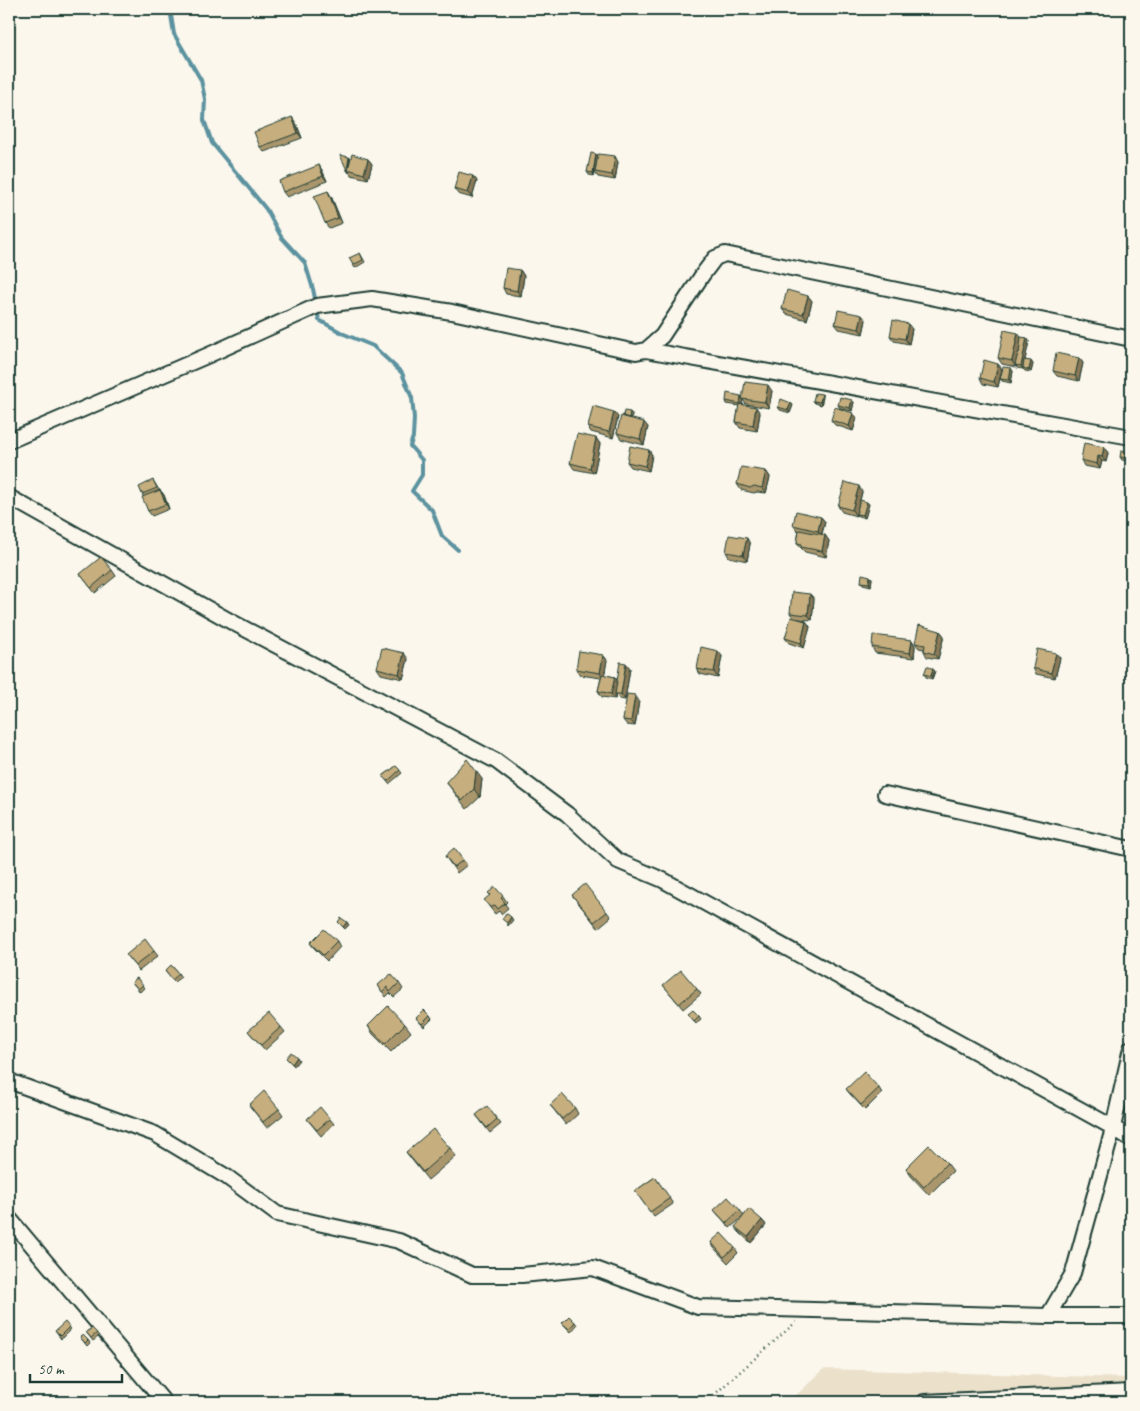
<svg xmlns="http://www.w3.org/2000/svg" width="1140" height="1411" font-family="Caveat,sans-serif">
<style>
.built{fill:#ebe1cb}
.lines{fill:none;stroke-linecap:round;stroke-linejoin:round}
.stream{stroke:#5c929f;stroke-width:4}
.minor-casing{stroke:#1f3d34;stroke-width:18}
.path{stroke:#1f3d34;stroke-width:2.5;stroke-dasharray:1 4;stroke-linecap:butt}
.minor{stroke:#fbf7ec;stroke-width:14}
.wall{fill:#aa966c;stroke:#1f3d34}
.shaded-wall{fill:#8b7a58;stroke:#1f3d34}
.building{fill:#c6ae7e;stroke:#1f3d34}
</style>
<rect width="100%" height="100%" fill="#fbf7ec"/>
<filter id="ink" filterUnits="userSpaceOnUse"><feTurbulence type="fractalNoise" baseFrequency=".02" numOctaves="2"/><feDisplacementMap in="SourceGraphic" scale="10" xChannelSelector="R" yChannelSelector="G"/><feConvolveMatrix kernelMatrix="1 2 1 2 8 2 1 2 1" color-interpolation-filters="sRGB"/></filter>
<g filter="url(#ink)">
<path class="built" d="M824 1369 1131 1378V1402H789Z"/>
<g class="lines">
<path class="stream" d="M170 9 174 34 201 80 205 99 204 120 212 143 266 209 282 238 305 263 313 289 316 303
M317 310 319 320 344 334 373 346 402 373 412 398 414 418 413 437 410 446 422 460V475L412 491 432 510 442 536 458 550"/>
<defs>
<path id="minor" d="M646 350 1131 437
M9 441 211 354 317 306 372 299 452 312 636 352 646 350 662 336 703 274 715 258 725 254 1131 339
M9 497 230 621 496 761 567 814 618 861 663 880 1114 1128 1131 1139
M885 794 1131 849
M9 1081 155 1134 227 1177 277 1214 399 1241 472 1275H522L593 1268 698 1307 1048 1316H1131
M9 1218 164 1402
M1048 1316 1073 1273 1111 1136 1131 1048
M924 1402 1131 1392"/>
</defs>
<use href="#minor" class="minor-casing"/>
<path class="path" d="M1131 11 1127 39 1131 45
M706 1402 796 1322"/>
<use href="#minor" class="minor"/>
</g>
<path class="wall" d="M296 123 302 138 264 152 260 147Z
M597 155 618 162 615 180 598 177 595 173 594 176 589 175 587 172Z
M350 159H368L372 164 368 179 351 175 349 171V173L347 170Z
M322 170 327 181 287 197 283 192Z
M473 176 477 181 472 198 458 194 454 189Z
M331 196 342 223 329 228 325 223Z
M360 253 365 262 355 268 353 265Z
M520 270 524 276 521 296 506 294 503 288Z
M808 296 812 301 807 320 786 314 782 309Z
M866 320 863 334 839 329 835 324Z
M912 329 909 344 894 341 890 336Z
M1021 338H1027L1029 341 1025 360 1033 364 1031 372 1025 371 1023 369 1017 368 1016 366V367L1002 364 998 358Z
M1079 358 1083 363 1079 381 1057 376 1053 371Z
M998 364 1002 369 998 387 983 384 980 378Z
M1013 371 1011 383 1002 381 1000 379Z
M772 391 769 408 746 404 743 400 742 404 760 413 757 431 740 428 736 422 739 406 727 404 726 401 741 396 743 398Z
M823 397 821 405 815 403 813 401Z
M854 402 852 411 840 408 838 405Z
M793 405 790 413 780 410 778 407Z
M630 412 632 415 631 419 648 427 644 445 621 439 617 433 623 416Z
M853 413 857 418 853 431 835 425 831 420Z
M618 417 613 438 591 432 588 427Z
M596 438 600 444 594 473 574 469 570 463Z
M1104 447 1108 453 1106 462 1102 461 1100 469 1084 466 1081 460Z
M649 450 652 455 649 471 631 467 627 462Z
M1129 455 1128 461 1122 460 1120 457Z
M766 471 770 477 766 493 757 492 754 493 741 490 737 484Z
M153 480 159 490H160L164 495 169 509 152 516 148 511 144 497 142 494Z
M862 492 860 500 869 504 865 518 858 516 856 514V516L842 512 838 506Z
M821 517 825 522 822 534 825 535 829 541 826 557 805 552 801 548 797 543 799 531 797 530 793 525Z
M750 544 747 561 729 557 726 552Z
M112 570 116 576 95 593 80 574Z
M872 578 871 586 863 584 861 582Z
M810 594 814 599 812 620 798 619 806 621 810 627 804 648 789 643 785 638 793 617 790 613Z
M940 631 944 636 938 659 927 657 924 651V649L919 648 915 643Z
M912 640 915 646 914 658 875 653 872 647Z
M603 655 607 660 604 675 615 677 617 681 630 668 625 700 619 699 616 694 615 699 602 697 598 691 601 678 580 675 576 669Z
M722 656 718 678 700 674 697 669Z
M1060 658 1055 678 1036 674 1033 668Z
M408 659 403 679 381 674 377 668Z
M935 671 932 679 926 677 924 674Z
M639 701 635 726 627 725 623 720Z
M396 766 402 773 389 784 383 776Z
M482 779 480 797 467 809 446 782Z
M445 856 463 860 467 865 457 873Z
M572 895 607 912 611 917 598 928Z
M503 896 507 902 505 904 508 908 501 914 499 911 495 914 484 900Z
M337 941 340 947 327 961 314 948 310 943Z
M154 951 158 956 139 971 126 955Z
M171 965 181 977 174 982 165 971Z
M137 978 144 988 140 992 132 982Z
M399 983 403 989 394 997 390 993 386 997 378 985Z
M663 985 697 989 701 994 683 1009Z
M688 1014 699 1016 701 1019 696 1023Z
M430 1016 432 1019 424 1027 416 1018Z
M405 1024 411 1032 391 1052 373 1034 368 1026Z
M281 1027 285 1032 265 1050 248 1031Z
M879 1088 882 1093 865 1110 850 1094 846 1089Z
M249 1105 279 1109 283 1115 267 1128Z
M550 1105 575 1108 578 1114 566 1125Z
M476 1115 497 1119 501 1124 490 1133Z
M307 1119H330L334 1124 321 1136Z
M450 1148 456 1156 428 1180 412 1160 406 1152Z
M947 1163 953 1171 929 1195 911 1176 906 1168Z
M655 1177 673 1204 654 1217 635 1191Z
M714 1210H740L744 1216 730 1228Z
M762 1220 766 1225 751 1243 739 1232 735 1227Z
M711 1242 735 1248 738 1253 728 1263 714 1248Z
M575 1322 577 1325 571 1332 562 1323Z
M69 1327 71 1329 61 1339 55 1331Z
M92 1328 99 1336 93 1341 86 1332Z
M80 1337 88 1340 90 1343 87 1346Z"/>
<path class="shaded-wall" d="M292 117 296 123 302 138 298 133Z
M596 154 598 156 594 176 593 173Z
M615 156 618 162 615 180 612 175Z
M349 157 350 160 348 169 349 171V173L347 170Z
M368 159 372 164 368 179 364 174Z
M319 165 322 170 327 181 323 176Z
M473 176 477 181 472 198 468 193Z
M328 191 331 196 342 223 338 218Z
M520 270 524 276 521 296 517 291Z
M808 296 812 301 807 320 803 314Z
M862 315 866 320 863 334 859 329Z
M908 324 912 329 909 344 905 339Z
M1018 333 1022 339 1016 367 1012 361Z
M1027 338 1029 341 1023 369 1021 366Z
M1079 358 1083 363 1079 381 1075 376Z
M1031 361 1033 364 1031 372 1029 370Z
M998 364 1002 369 998 387 994 382Z
M1011 368 1013 371 1011 383 1009 380Z
M768 385 772 391 769 408 765 402Z
M822 394 823 397 821 405 820 402Z
M741 396 743 399 742 407 740 404Z
M852 400 854 402 852 411 850 408Z
M791 403 793 405 790 413 788 410Z
M756 407 760 413 757 431 753 425Z
M614 412 618 417 613 438 609 432Z
M630 412 632 415 631 421 629 419Z
M853 413 857 418 853 431 849 426Z
M644 422 648 427 644 445 640 439Z
M596 438 600 444 594 473 590 468Z
M1104 447 1108 453 1106 462 1102 457Z
M649 450 652 455 649 471 645 466Z
M1127 452 1129 455 1128 461 1126 458Z
M1098 456 1102 461 1100 469 1097 464Z
M766 471 770 477 766 493 762 488Z
M859 486 862 492 856 516 852 510Z
M160 490 164 495 169 509 166 504Z
M867 502 869 504 865 518 863 515Z
M821 517 825 522 821 536 818 531Z
M825 535 829 541 826 557 822 551Z
M747 538 750 544 747 561 743 555Z
M870 576 872 578 871 586 869 583Z
M810 594 814 599 812 620 808 615Z
M806 621 810 627 804 648 801 643Z
M940 631 944 636 938 659 934 654Z
M912 640 915 646 914 658 910 653Z
M718 651 722 656 718 678 714 672Z
M404 653 408 659 403 679 399 674Z
M1056 653 1060 658 1055 678 1051 673Z
M603 655 607 660 604 679 600 673Z
M626 663 630 668 625 700 621 694Z
M933 669 935 671 932 679 931 676Z
M615 677 618 682 615 699 611 694Z
M635 695 639 701 635 726 631 721Z
M476 771 482 779 480 797 474 789Z
M511 917 513 920 508 926 507 923Z
M347 922 349 925 345 929 343 927Z
M297 1057 299 1060 294 1066 292 1064Z
M762 1220 766 1225 751 1243 748 1237Z"/>
<path class="building" d="M292 117 298 133 260 147 254 132Z
M591 153 596 154 593 173 587 172Z
M352 154 368 159 364 174 348 169Z
M598 154 615 156 612 175 595 172Z
M340 155 349 157 347 170Z
M319 165 323 176 283 192 279 181Z
M459 172 473 176 468 193 454 189Z
M328 191 338 218 325 223 314 196Z
M360 253 363 260 353 265 349 258Z
M506 268 520 270 517 291 503 288Z
M787 290 808 296 803 314 782 309Z
M838 310 862 315 859 329 835 324Z
M893 320 908 324 905 339 890 336Z
M1004 330 1018 333 1012 361 998 358Z
M1021 337 1027 338 1021 366 1015 365 1018 353H1019Z
M1056 353 1079 358 1075 376 1053 371Z
M984 360 998 364 994 382 980 378Z
M1024 360 1031 361 1029 370 1023 368Z
M1003 367 1011 368 1009 380 1000 379Z
M745 382 768 385 765 402 742 399Z
M727 393 741 396 740 404 726 401Z
M815 393 822 394 820 402 813 401Z
M840 397 852 400 850 408 838 405Z
M781 399 791 403 788 410 778 407Z
M739 404 756 407 753 425 736 422Z
M593 406 614 412 609 432 588 427Z
M835 407 853 413 849 426 831 420Z
M624 411 630 412 629 418 623 416Z
M621 416 644 422 640 439 617 433Z
M577 434 596 438 590 468 570 463Z
M1084 443 1104 447 1102 457 1098 456 1097 464 1081 460Z
M630 446 649 450 645 466 627 462Z
M1121 451 1127 452 1126 458 1120 457Z
M741 467 766 471 762 488 754 486 750 488 737 484Z
M153 480 157 488 142 494 139 487Z
M845 482 859 486 852 510 838 506Z
M160 490 166 504 148 511 142 497Z
M860 500 867 502 863 515 856 514Z
M796 511 821 517 818 531 793 525Z
M799 530 825 535 822 551 801 547 802 544 797 543Z
M729 535 747 538 743 555 726 552Z
M101 557 112 570 91 588 80 574Z
M862 574 870 576 869 583 861 582Z
M792 592 810 594 808 615 790 613Z
M791 617 806 621 801 643 785 638Z
M919 625 940 631 934 654 924 651 925 645 915 643Z
M873 635 912 640 910 653 872 647Z
M701 647 718 651 714 672 697 669Z
M382 648 404 653 399 674 377 668Z
M1037 649 1056 653 1051 673 1033 668Z
M579 651 603 655 600 673 576 669Z
M620 662 626 663 621 694H615Z
M927 666 933 669 931 676 924 674Z
M602 674 615 677 611 694 598 691Z
M627 694 635 695 631 721 623 720Z
M467 759 476 771 474 789 462 801 446 782Z
M396 766 400 770 388 781 383 776Z
M454 848 463 860 454 867 445 856Z
M585 884 607 912 594 922 572 895Z
M495 887 503 896 501 898 505 903 498 909 495 905 491 908 484 900 490 895 488 893Z
M506 913 511 917 507 923 502 919Z
M341 918 347 922 343 927 338 922Z
M324 929 337 941 323 955 310 943Z
M145 939 154 951 135 966 126 955Z
M171 965 179 974 172 980 165 971Z
M681 970 697 989 679 1004 663 985Z
M391 974 399 983 390 992 387 987 382 992 378 985Z
M137 978 143 985 138 989 132 982Z
M388 1006 405 1024 385 1044 368 1026Z
M424 1010 430 1016 422 1024 416 1018Z
M693 1010 699 1016 694 1021 688 1014Z
M269 1013 281 1027 261 1045 248 1031Z
M291 1052 297 1057 292 1064 286 1058Z
M864 1072 879 1088 861 1105 846 1089Z
M264 1091 279 1109 263 1122 249 1105Z
M562 1094 575 1108 562 1119 550 1105Z
M487 1106 497 1119 487 1128 476 1115Z
M320 1107 330 1119 317 1130 307 1119Z
M433 1129 450 1148 423 1172 406 1152Z
M929 1145 947 1163 924 1187 906 1168Z
M655 1177 670 1198 650 1212 635 1191Z
M728 1197 740 1210 726 1223 714 1210Z
M749 1209 762 1220 748 1237 735 1227Z
M721 1233 735 1248 724 1257 711 1242Z
M569 1316 575 1322 569 1329 562 1323Z
M65 1322 69 1327 60 1336 55 1331Z
M92 1328 97 1333 91 1338 86 1332Z
M83 1335 88 1340 85 1343 80 1337Z"/>
</g>
<rect width="1140" height="1411" fill="none" stroke="#fbf7ec" stroke-width="30"/>
<rect x="15" y="15" width="1110" height="1381" fill="none" stroke="#1f3d34" stroke-width="2" filter="url(#ink)"/>
<path d="M30 1374v8h92v-8" fill="none" stroke="#1f3d34" stroke-width="2.5"/>
<text x="38" y="1374" font-size="15" fill="#1f3d34" stroke="#fbf7ec" stroke-width="4" paint-order="stroke">50 m</text>
</svg>
